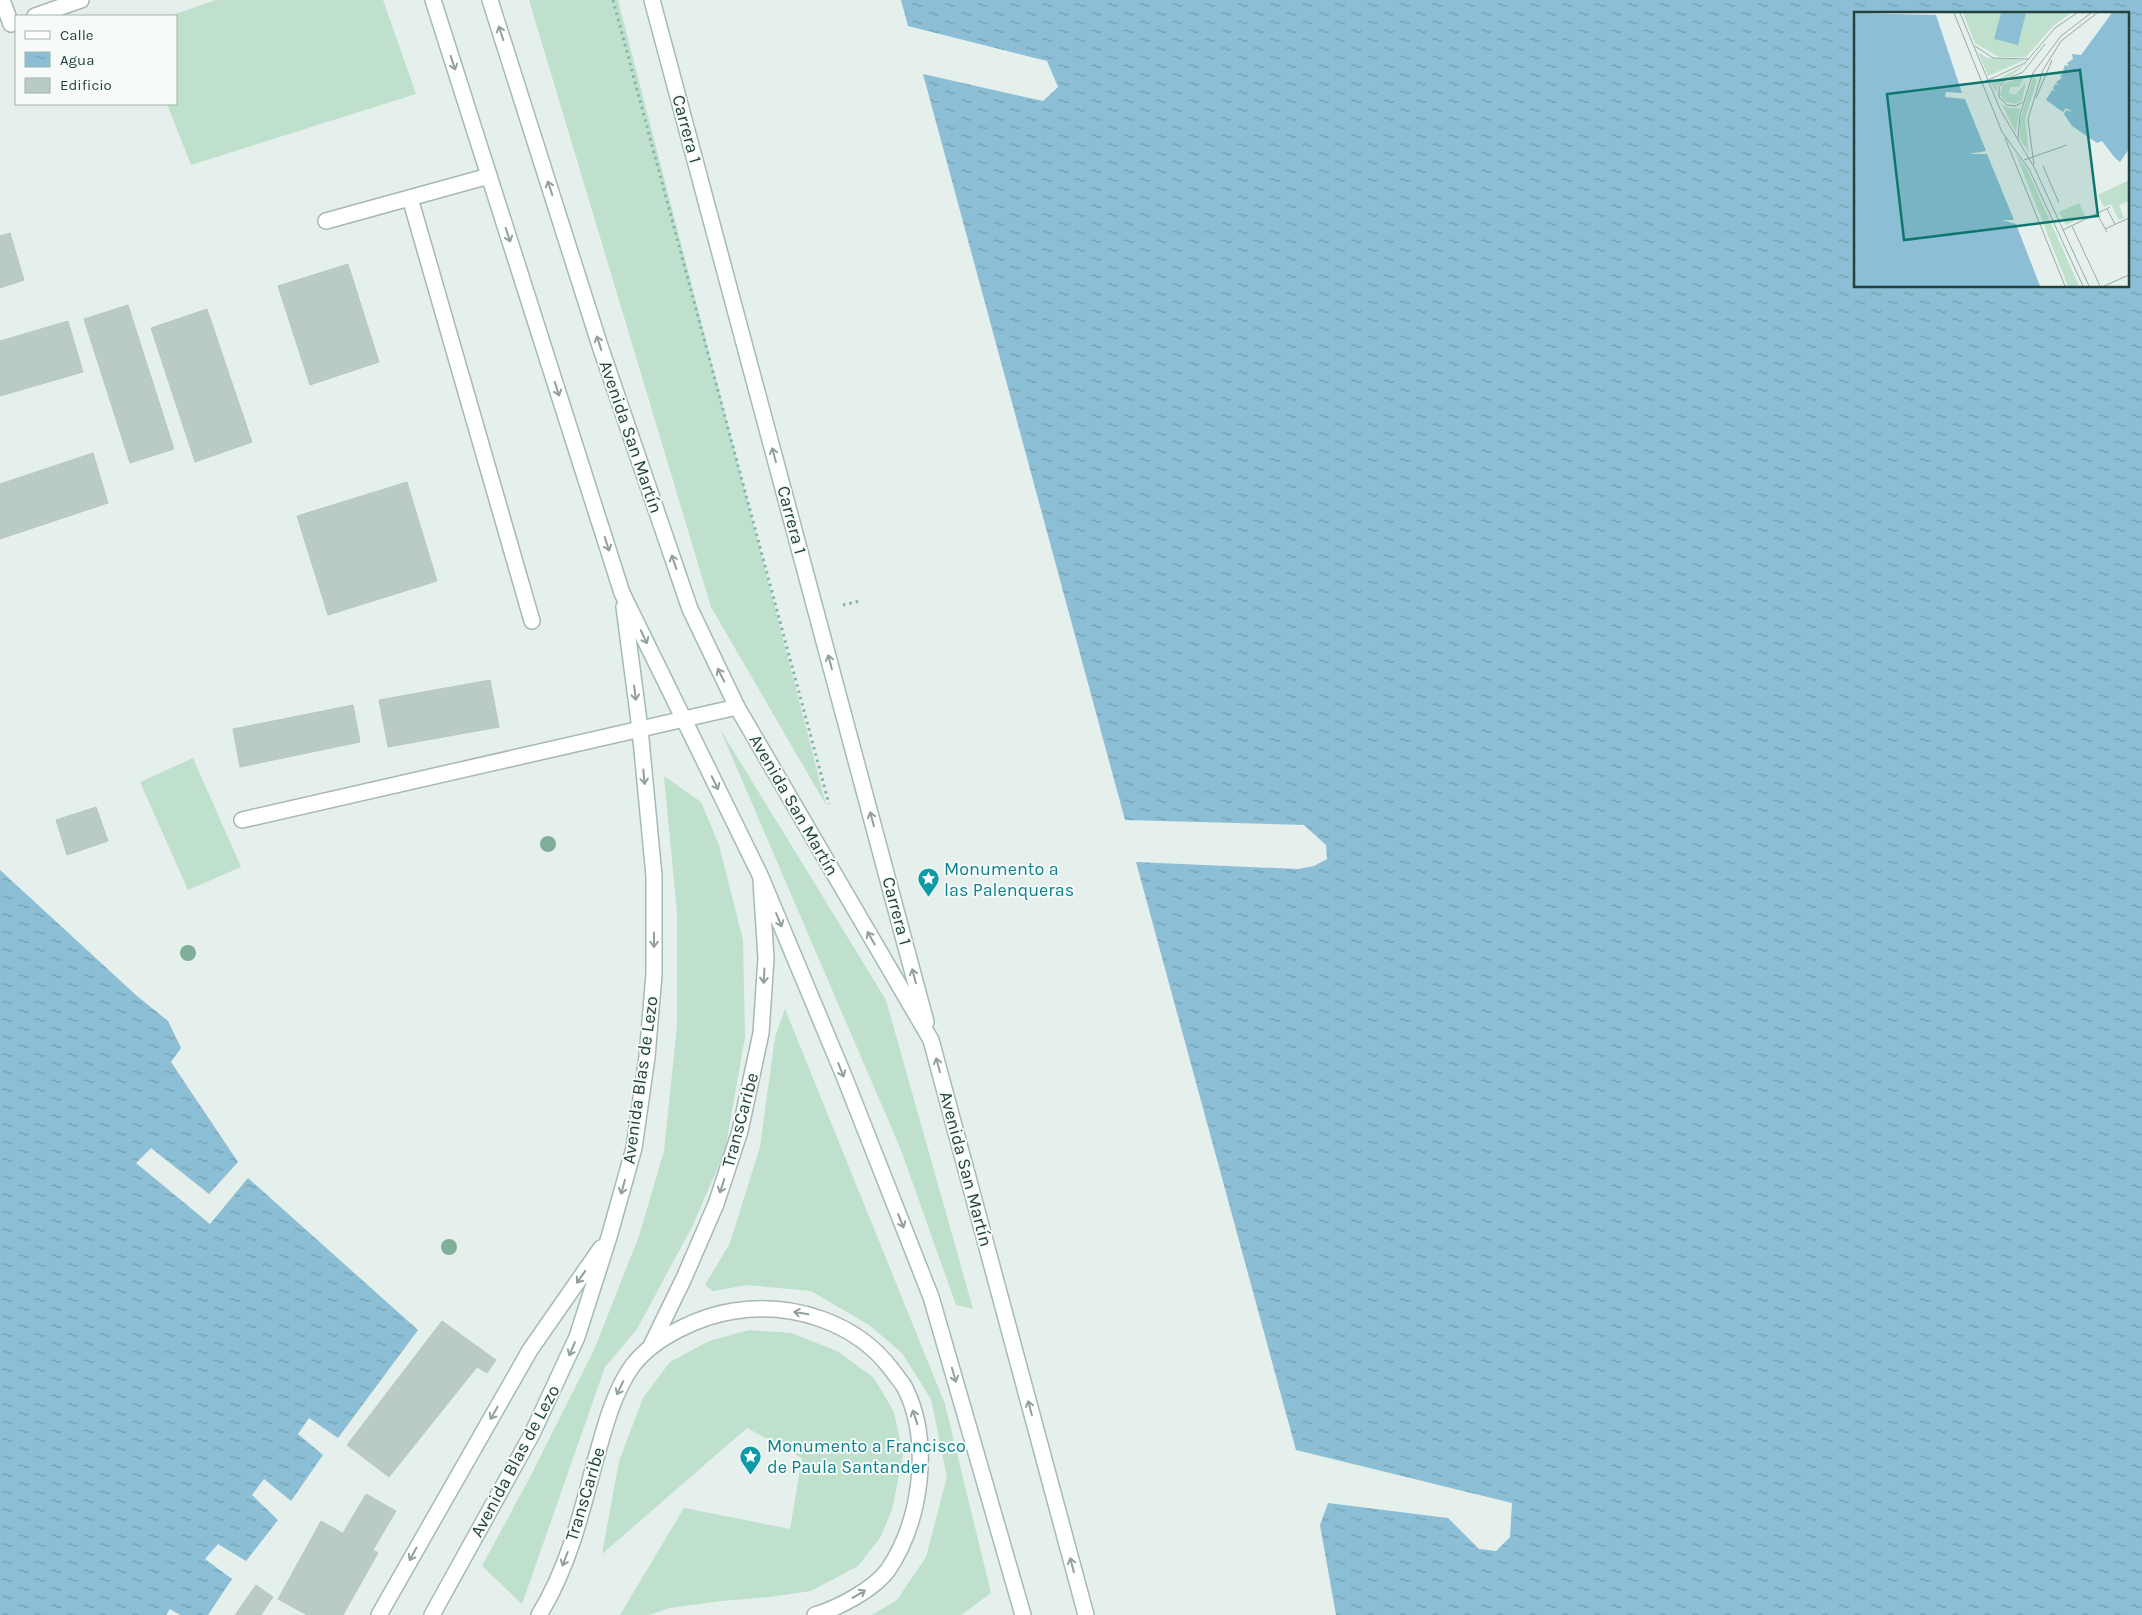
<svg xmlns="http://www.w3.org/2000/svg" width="2142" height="1615" font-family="Karla,sans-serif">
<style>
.grass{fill:#bee0cc}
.water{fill:url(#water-ripples);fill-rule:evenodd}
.building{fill:#bacac6;stroke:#b7c9c4}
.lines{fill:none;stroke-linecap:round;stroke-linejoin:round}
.lane-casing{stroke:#a7b8b4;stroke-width:18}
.secondary-casing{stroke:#a3bbb6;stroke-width:18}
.path{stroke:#85b4ab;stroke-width:3;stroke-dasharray:2.5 4;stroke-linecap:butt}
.lane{stroke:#fff;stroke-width:15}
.secondary{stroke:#fff;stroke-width:15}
.tree{fill:#7faf99}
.oneway{stroke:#91a09e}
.labels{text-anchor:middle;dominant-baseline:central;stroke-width:4;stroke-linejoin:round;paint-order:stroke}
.street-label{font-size:18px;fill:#23423e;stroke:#f6fbf9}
.culture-label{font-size:18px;fill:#0d838f;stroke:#f6fbf9;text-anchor:start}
.inset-river{fill:none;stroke:#8cbfd5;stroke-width:2.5}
.inset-road{fill:none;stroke:#97aaa6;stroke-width:1}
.view{fill:#0f766e;fill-opacity:0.15;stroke:#0f766e;stroke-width:2.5}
.inset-edge{fill:none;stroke:#23423e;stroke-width:2.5}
</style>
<defs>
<pattern id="water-ripples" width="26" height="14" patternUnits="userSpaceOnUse" patternTransform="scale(1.25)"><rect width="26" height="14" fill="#8cbfd5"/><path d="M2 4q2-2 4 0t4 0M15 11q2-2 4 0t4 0" fill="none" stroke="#729dae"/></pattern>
</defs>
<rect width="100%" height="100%" fill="#e5efec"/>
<path class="grass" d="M216 0H383L416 94 191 165 167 104H176V16H170Z
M529 0H618L826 805 711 607Z
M720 729 886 1000 973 1309 956 1305 901 1150Z
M193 758 241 867 188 890 140 782Z
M664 776 701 802 719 845 743 940 745 1037 725 1151 693 1225 637 1329 605 1367 522 1604 482 1566 529 1479 594 1350 639 1236 664 1151 677 1026V913Z
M785 1009 945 1404 991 1593 961 1615H872L897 1600 926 1557 947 1477 931 1399 902 1353 869 1325 811 1291 747 1285 713 1291 705 1285 730 1243 760 1147 775 1037Z
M749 1330 791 1333 837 1351 874 1378 894 1412 903 1455 892 1510 880 1538 858 1566 811 1591 770 1597 721 1601 670 1608 649 1615H620L684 1508 790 1529 802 1458 747 1428 602 1554 619 1461 643 1398 670 1362 709 1341Z"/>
<path class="water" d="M901 0H2142V1615H1336L1320 1525 1328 1503 1448 1518 1479 1549 1496 1551 1510 1537 1512 1503 1296 1450 1136 862 1298 869 1314 866 1327 859 1326 845 1304 825 1125 820 923 74 1043 101 1058 87 1047 61 908 26ZM1856 14H2128V286H1856Z
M0 870 137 996 168 1021 181 1048 171 1062 238 1162 209 1194 151 1148 136 1163 210 1224 248 1178 418 1330 338 1438 309 1418 298 1434 323 1455 291 1501 264 1479 252 1495 278 1520 246 1561 218 1544 205 1559 232 1579 208 1615H180L170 1609 166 1615H0Z"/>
<path class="building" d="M10 233 24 280 0 288V236Z
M348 264 379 362 310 385 278 286Z
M128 305 174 449 130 463 84 319Z
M207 309 252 442 195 462 151 328Z
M68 321 83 372 0 396V341Z
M93 453 108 503 0 539V484Z
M407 482 437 581 328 615 297 516Z
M490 680 499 727 388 747 379 700Z
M353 705 360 742 240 767 233 729Z
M96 807 108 841 67 855 56 820Z
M442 1321 496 1360 487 1373 477 1367 389 1477 347 1445Z
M366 1494 396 1511 373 1550 343 1533Z
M321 1521 378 1553 343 1615H307L278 1599Z
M256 1585 273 1597 261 1615H235Z"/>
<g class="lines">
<defs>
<path id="lane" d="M2 0 11 24
M35 16 81 0
M410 198 532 621
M326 221 489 176
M242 820 737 707
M650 1348 684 1278 716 1204 740 1131 761 1033 766 958 761 880
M539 1615C567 1570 581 1516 594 1465 604 1431 612 1394 633 1365 655 1337 700 1316 734 1311 793 1302 856 1322 892 1370 896 1376 902 1382 905 1388 932 1442 921 1521 888 1570 873 1590 838 1608 815 1615"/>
<path id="secondary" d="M433 0 622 593 760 875 844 1076 931 1297 1023 1615
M490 0 600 346 690 609 737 707 931 1040 1086 1615
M652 0 926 1022
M379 1615 530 1350 601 1248
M432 1615 532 1434 577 1337 609 1237 634 1148 647 1057 654 974V876L640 729 624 607"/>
</defs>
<use href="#lane" class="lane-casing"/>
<use href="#secondary" class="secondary-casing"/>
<path class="path" d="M613 0 829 804
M843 605 860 601"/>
<use href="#lane" class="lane"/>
<use href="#secondary" class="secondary"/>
</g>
<g class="tree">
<circle cx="548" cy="844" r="8"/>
<circle cx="188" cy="953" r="8"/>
<circle cx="449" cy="1247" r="8"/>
</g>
<defs><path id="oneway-shaft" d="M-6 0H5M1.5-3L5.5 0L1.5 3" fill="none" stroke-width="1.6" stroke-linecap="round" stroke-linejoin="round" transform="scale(1.25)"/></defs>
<g class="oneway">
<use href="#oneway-shaft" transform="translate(501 33) rotate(-108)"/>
<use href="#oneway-shaft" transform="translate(453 63) rotate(72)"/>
<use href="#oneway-shaft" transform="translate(550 188) rotate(-108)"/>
<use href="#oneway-shaft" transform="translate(508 235) rotate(72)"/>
<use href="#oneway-shaft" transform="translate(599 343) rotate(-108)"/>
<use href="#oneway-shaft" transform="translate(557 389) rotate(72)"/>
<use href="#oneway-shaft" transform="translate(774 455) rotate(-105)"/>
<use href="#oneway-shaft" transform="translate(607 544) rotate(72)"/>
<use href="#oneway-shaft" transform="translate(674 562) rotate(-109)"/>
<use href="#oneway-shaft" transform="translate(644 637) rotate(64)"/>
<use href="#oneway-shaft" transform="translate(830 662) rotate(-105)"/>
<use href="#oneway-shaft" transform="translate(721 675) rotate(-117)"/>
<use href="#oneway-shaft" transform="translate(635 693) rotate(83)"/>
<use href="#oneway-shaft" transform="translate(644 777) rotate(85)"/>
<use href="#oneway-shaft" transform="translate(715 783) rotate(64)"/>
<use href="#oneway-shaft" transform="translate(872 819) rotate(-105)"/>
<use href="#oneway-shaft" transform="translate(779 920) rotate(67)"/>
<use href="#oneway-shaft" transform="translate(871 938) rotate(-120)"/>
<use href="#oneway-shaft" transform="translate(654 940) rotate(90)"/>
<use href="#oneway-shaft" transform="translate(764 976) rotate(93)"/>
<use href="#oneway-shaft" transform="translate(914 976) rotate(-105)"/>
<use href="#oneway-shaft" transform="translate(938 1065) rotate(-105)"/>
<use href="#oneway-shaft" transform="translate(841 1070) rotate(68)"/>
<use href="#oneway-shaft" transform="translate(722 1186) rotate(108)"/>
<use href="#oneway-shaft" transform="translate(623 1187) rotate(105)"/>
<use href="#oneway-shaft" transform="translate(901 1221) rotate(68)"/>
<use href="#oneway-shaft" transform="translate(581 1277) rotate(125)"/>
<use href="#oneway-shaft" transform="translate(801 1313) rotate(-170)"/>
<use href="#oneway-shaft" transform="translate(572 1349) rotate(113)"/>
<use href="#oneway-shaft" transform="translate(954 1375) rotate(74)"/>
<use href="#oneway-shaft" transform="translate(620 1388) rotate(115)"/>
<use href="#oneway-shaft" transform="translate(1030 1408) rotate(-105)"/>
<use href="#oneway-shaft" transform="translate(494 1413) rotate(120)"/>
<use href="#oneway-shaft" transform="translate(915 1417) rotate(-108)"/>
<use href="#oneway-shaft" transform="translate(413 1554) rotate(119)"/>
<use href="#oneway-shaft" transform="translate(565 1559) rotate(111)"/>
<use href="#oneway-shaft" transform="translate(1072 1565) rotate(-105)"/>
<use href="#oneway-shaft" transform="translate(859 1594) rotate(-31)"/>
</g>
<defs>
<symbol id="sight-pin" viewBox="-11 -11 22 30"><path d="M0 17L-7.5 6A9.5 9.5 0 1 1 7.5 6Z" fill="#0f9aa8" stroke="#f6fbf9"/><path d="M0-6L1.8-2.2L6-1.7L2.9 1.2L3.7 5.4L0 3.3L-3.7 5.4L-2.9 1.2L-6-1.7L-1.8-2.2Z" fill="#fff"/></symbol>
</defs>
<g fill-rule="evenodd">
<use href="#sight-pin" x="916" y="866" width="25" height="34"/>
<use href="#sight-pin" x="738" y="1444" width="25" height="34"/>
</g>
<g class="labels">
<g class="street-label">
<text transform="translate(687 129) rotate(75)">Carrera 1</text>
<text transform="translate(631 437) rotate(71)">Avenida San Martín</text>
<text transform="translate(792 520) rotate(75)">Carrera 1</text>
<text transform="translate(794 805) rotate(60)">Avenida San Martín</text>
<text transform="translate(897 911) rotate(75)">Carrera 1</text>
<text transform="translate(640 1080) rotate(-82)">Avenida Blas de Lezo</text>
<text transform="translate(740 1120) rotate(-75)">TransCaribe</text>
<text transform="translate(966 1169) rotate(75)">Avenida San Martín</text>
<text transform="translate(515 1461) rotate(-62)">Avenida Blas de Lezo</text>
<text transform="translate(585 1494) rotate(-73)">TransCaribe</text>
</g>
<g class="culture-label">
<text x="944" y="869">Monumento a<tspan x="944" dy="21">las Palenqueras</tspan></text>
<text x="767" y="1446">Monumento a Francisco<tspan x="767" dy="21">de Paula Santander</tspan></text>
</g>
</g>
<g transform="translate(1854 12)">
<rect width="275" height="275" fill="#e5efec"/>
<path d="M124 40 134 46 171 48 134 64ZM174 51 143 74 142 81 147 92 156 96H166L162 121 137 71ZM171 64 165 75H156L155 81 161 83 172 70 168 88 162 92 150 89 146 82 149 72ZM179 65 183 68 171 107 175 141 166 127V108ZM161 140 173 157 225 274H214ZM275 168V189L265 193 270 206 265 208 257 192 250 195 244 183ZM225 191 231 203 212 213 205 200Z" fill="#bee0cc"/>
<path d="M109 1H217L199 14 172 45H145L121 31Z" fill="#bee0cc"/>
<path d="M0 1 82 3 108 81 92 80 91 85 111 87 132 139 115 142H133L160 208H148L162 212 186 274H0ZM147 1H172L164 33 140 27ZM258 1H275V137L266 150 261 146 265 142 261 146 248 129 243 131 218 114 210 102 212 98 219 100 212 96 209 100 192 88 198 78 201 79 199 76 201 72 204 73 202 70 208 66 206 64 211 59 209 58 211 53 215 54 213 51 219 47 218 42 227 43Z" fill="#8cbfd5"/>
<path class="inset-river" d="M257 2 275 26"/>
<path class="inset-road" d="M100 1 148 120 175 157 229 274M106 1 146 97 181 157 235 274M121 34 139 46 175 47M130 70 171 51 201 16 223 1M182 86 198 48M169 90 161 94 153 93 145 85V75L151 68 169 60 191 32M151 126 211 274M164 127 166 103 179 61 207 24 237 1M170 148 213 133M180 153 174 107 189 58 207 29 243 1M189 154 205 191M253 197 261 212M243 202 253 220M218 214 246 274M251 217 275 206M209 218 256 195M250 274 275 263"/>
<path class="view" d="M226 58 244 204 50 228 33 82Z"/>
<rect width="275" height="275" class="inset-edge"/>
</g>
<rect x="15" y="15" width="162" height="90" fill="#f6fbf9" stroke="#a2b1ae"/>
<rect x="25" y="31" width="25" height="8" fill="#ffffff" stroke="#a2b1ae"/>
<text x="60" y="40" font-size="15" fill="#23423e">Calle</text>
<rect x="25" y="52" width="25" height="15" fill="url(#water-ripples)" stroke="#a2b1ae"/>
<text x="60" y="65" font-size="15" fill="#23423e">Agua</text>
<rect x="25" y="78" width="25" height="15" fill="#bacac6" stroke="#a2b1ae"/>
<text x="60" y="90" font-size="15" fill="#23423e">Edificio</text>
</svg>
